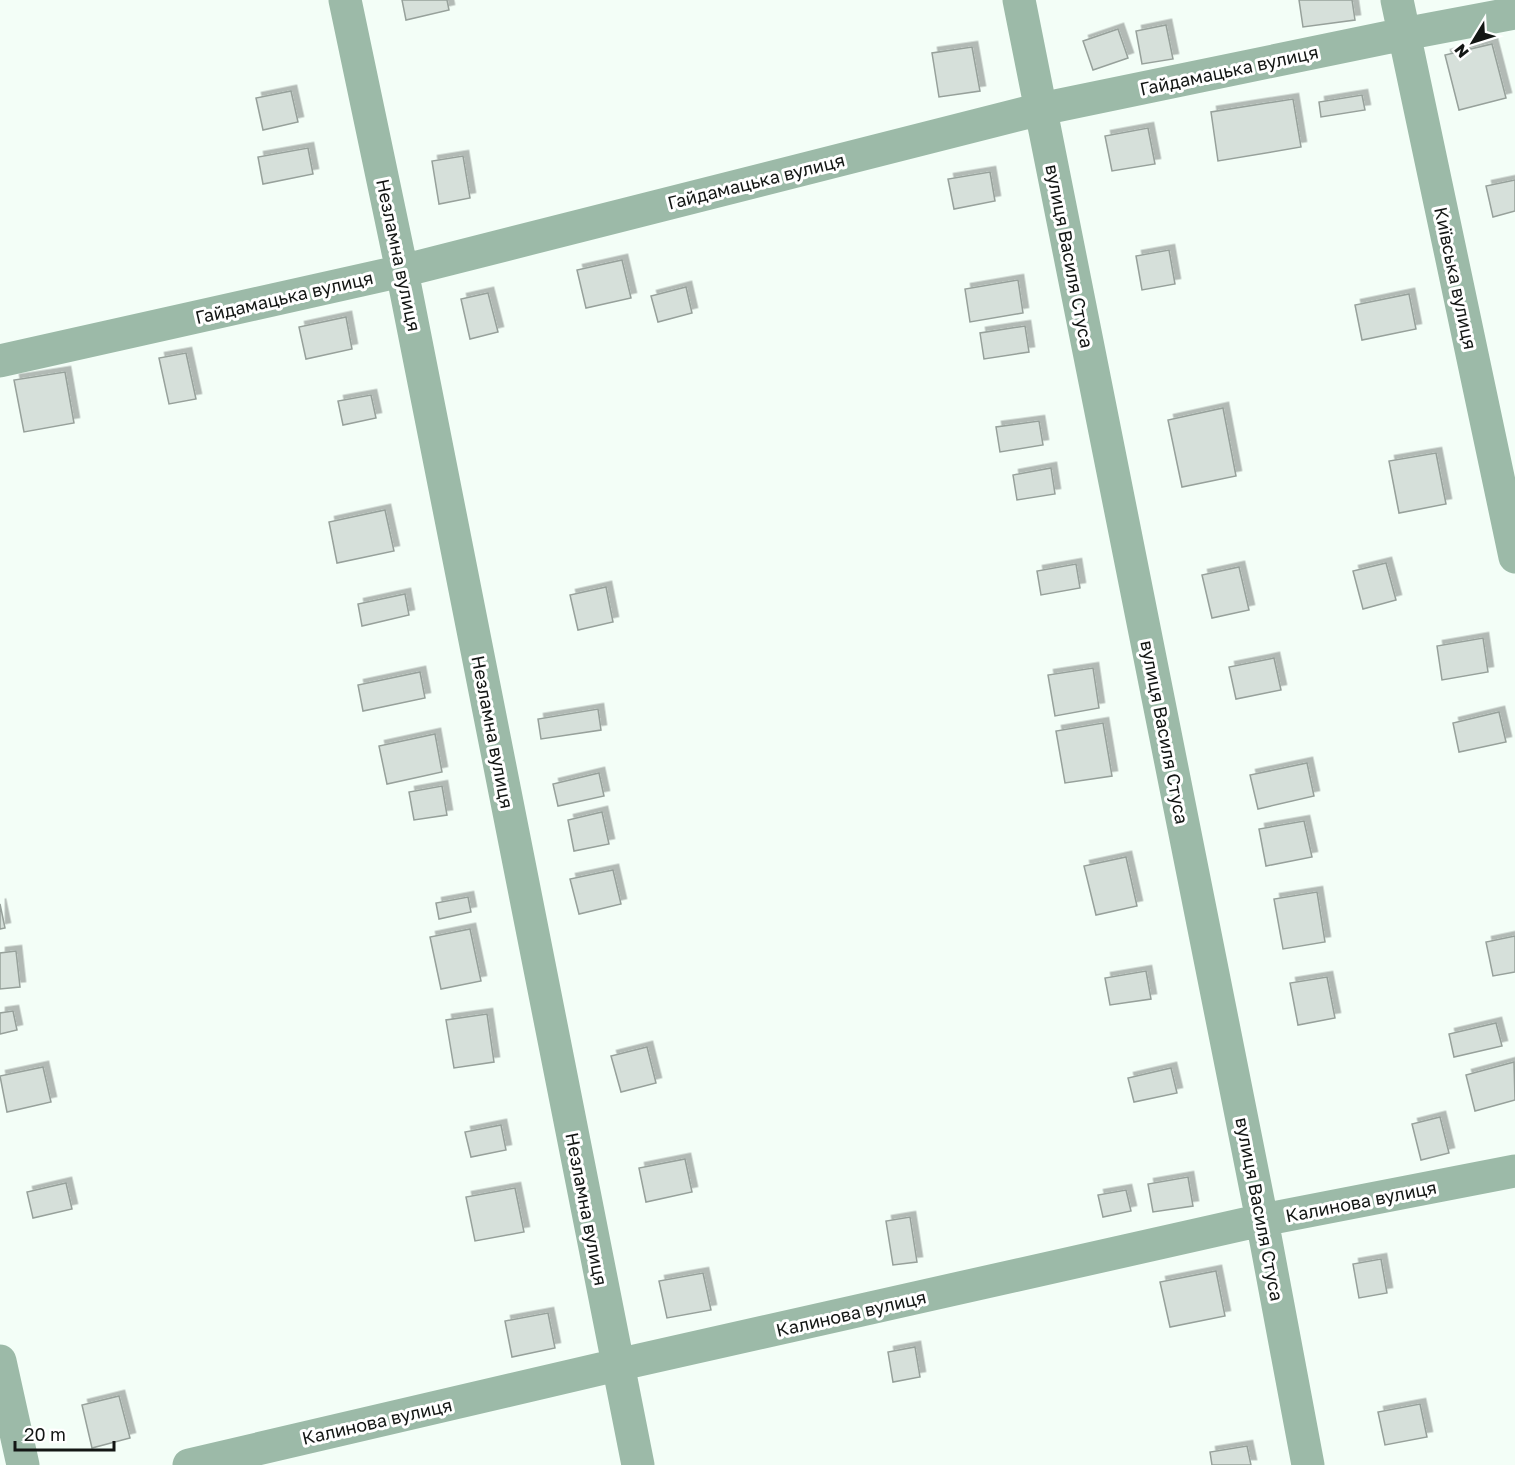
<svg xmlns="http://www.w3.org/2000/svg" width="1515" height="1465" font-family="'Golos Text',sans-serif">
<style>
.building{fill:#d6e0da;stroke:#97a19b;stroke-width:1.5;filter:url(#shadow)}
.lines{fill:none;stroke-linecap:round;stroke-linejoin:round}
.street{stroke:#9cbaa8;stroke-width:33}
.labels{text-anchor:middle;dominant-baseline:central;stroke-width:6;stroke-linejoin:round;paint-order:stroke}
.street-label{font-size:18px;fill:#131614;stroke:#fff}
</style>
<defs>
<filter id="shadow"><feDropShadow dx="5.5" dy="-5.5" stdDeviation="0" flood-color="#0004"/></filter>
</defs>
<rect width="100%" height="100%" fill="#f3fef7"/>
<path class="building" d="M402 0H447L449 10 406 20Z
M1299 0H1352L1355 20 1303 27Z
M1166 25 1173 59 1142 64 1136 31Z
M1118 29 1128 58 1093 70 1083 41Z
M1492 44 1506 98 1459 110 1445 55Z
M972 47 980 91 939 97 932 53Z
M291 91 298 122 263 130 256 98Z
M1362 95 1365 110 1321 117 1319 102Z
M1293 99 1301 147 1218 161 1211 112Z
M1148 128 1155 164 1112 171 1105 136Z
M308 148 313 174 263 184 258 157Z
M463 156 470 198 439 204 432 161Z
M990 172 995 201 954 209 948 179Z
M1515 180V211L1493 217 1486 186Z
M1169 250 1175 284 1142 290 1136 256Z
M622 260 631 298 586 308 577 270Z
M1018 280 1023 313 970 322 965 289Z
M686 287 692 313 658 322 651 296Z
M488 293 498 332 470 339 461 299Z
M1409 294 1416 329 1362 340 1355 305Z
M346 317 352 349 306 359 299 327Z
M1025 326 1029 352 984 359 980 333Z
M186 353 196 399 169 404 159 358Z
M65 372 74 423 24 432 14 380Z
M371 395 376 418 343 425 338 401Z
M1223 408 1236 476 1182 487 1168 420Z
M1039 421 1043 445 1000 452 996 427Z
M1436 453 1446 504 1399 513 1389 461Z
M1051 468 1055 494 1017 500 1013 475Z
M385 510 394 551 337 563 329 522Z
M1386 563 1396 600 1363 609 1353 571Z
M1076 564 1080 588 1041 595 1037 571Z
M1239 567 1249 610 1212 618 1202 575Z
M606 587 613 622 578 630 570 595Z
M405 594 409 615 362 626 358 604Z
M1483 638 1488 672 1442 680 1437 646Z
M1274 658 1281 690 1236 699 1229 667Z
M1093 668 1099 708 1055 716 1048 675Z
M420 672 425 698 363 711 358 685Z
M598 709 601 730 541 739 538 719Z
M1499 712 1506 742 1459 752 1453 723Z
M1103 723 1112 776 1065 783 1056 731Z
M435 734 442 772 387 784 379 746Z
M1307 763 1314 796 1258 809 1250 775Z
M599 773 604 796 558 806 553 784Z
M442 786 447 815 414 820 409 792Z
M602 812 609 844 574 851 568 820Z
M1304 821 1312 857 1266 866 1259 829Z
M1126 857 1137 906 1096 915 1084 866Z
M613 870 621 904 579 914 570 879Z
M1317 892 1325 942 1283 949 1274 899Z
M468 897 471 912 439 919 436 903Z
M0 904 5 928 0 929Z
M470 929 481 981 441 989 430 937Z
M1515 936V972L1493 976 1486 942Z
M16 951 20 987 0 989V953Z
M1146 971 1151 999 1110 1005 1105 978Z
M1327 977 1335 1018 1298 1025 1290 983Z
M13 1011 17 1030 0 1034V1013Z
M487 1014 494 1062 454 1068 446 1020Z
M1496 1023 1502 1046 1454 1057 1449 1034Z
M647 1047 656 1083 621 1092 611 1056Z
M1514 1062 1515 1100 1475 1111 1466 1075Z
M43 1067 51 1102 7 1112 0 1076Z
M1171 1068 1177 1093 1134 1102 1128 1078Z
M1440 1117 1449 1153 1421 1160 1412 1124Z
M501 1125 506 1150 471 1157 465 1132Z
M685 1159 692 1192 646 1202 639 1168Z
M1188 1177 1193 1206 1153 1212 1148 1184Z
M66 1183 72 1209 33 1218 27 1192Z
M515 1188 524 1232 475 1241 466 1197Z
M1126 1190 1131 1211 1103 1217 1098 1195Z
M910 1217 917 1262 893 1265 886 1221Z
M1381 1259 1387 1293 1359 1298 1353 1264Z
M1216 1271 1225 1316 1170 1327 1160 1282Z
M703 1273 711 1310 667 1318 659 1281Z
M548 1313 555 1348 512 1357 505 1321Z
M915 1347 920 1377 893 1382 888 1352Z
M119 1396 130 1438 92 1448 82 1405Z
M1420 1404 1427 1437 1385 1445 1378 1412Z
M1247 1446 1251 1465H1212L1210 1452Z"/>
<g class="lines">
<path class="street" d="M345 0 402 271 638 1465
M1019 0 1262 1220 1308 1465
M1397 0 1515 557
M0 361 402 271 1041 109 1404 34 1515 13
M0 1361 23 1465
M189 1465 617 1365 1262 1220 1515 1171"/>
</g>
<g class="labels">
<g class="street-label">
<text transform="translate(1229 70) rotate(-12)">Гайдамацька вулиця</text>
<text transform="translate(756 181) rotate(-14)">Гайдамацька вулиця</text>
<text transform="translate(399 255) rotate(78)">Незламна вулиця</text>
<text transform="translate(1070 256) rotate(79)">вулиця Василя Стуса</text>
<text transform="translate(1456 278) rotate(78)">Київська вулиця</text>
<text transform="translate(284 297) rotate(-13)">Гайдамацька вулиця</text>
<text transform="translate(493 732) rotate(79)">Незламна вулиця</text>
<text transform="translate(1165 732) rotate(79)">вулиця Василя Стуса</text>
<text transform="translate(1361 1201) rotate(-11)">Калинова вулиця</text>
<text transform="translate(587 1209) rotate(79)">Незламна вулиця</text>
<text transform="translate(1260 1209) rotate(79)">вулиця Василя Стуса</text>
<text transform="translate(851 1313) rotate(-13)">Калинова вулиця</text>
<text transform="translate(377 1421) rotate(-13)">Калинова вулиця</text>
</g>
</g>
<g transform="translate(1473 42) rotate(232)" stroke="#ffffff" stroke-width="4.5" paint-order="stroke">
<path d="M0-4.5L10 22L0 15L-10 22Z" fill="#131614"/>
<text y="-9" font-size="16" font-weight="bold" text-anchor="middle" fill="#131614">N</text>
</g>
<path d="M15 1441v9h99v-9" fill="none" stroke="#131614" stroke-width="3"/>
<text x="24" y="1441" font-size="18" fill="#131614" stroke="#ffffff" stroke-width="4.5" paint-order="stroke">20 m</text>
</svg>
